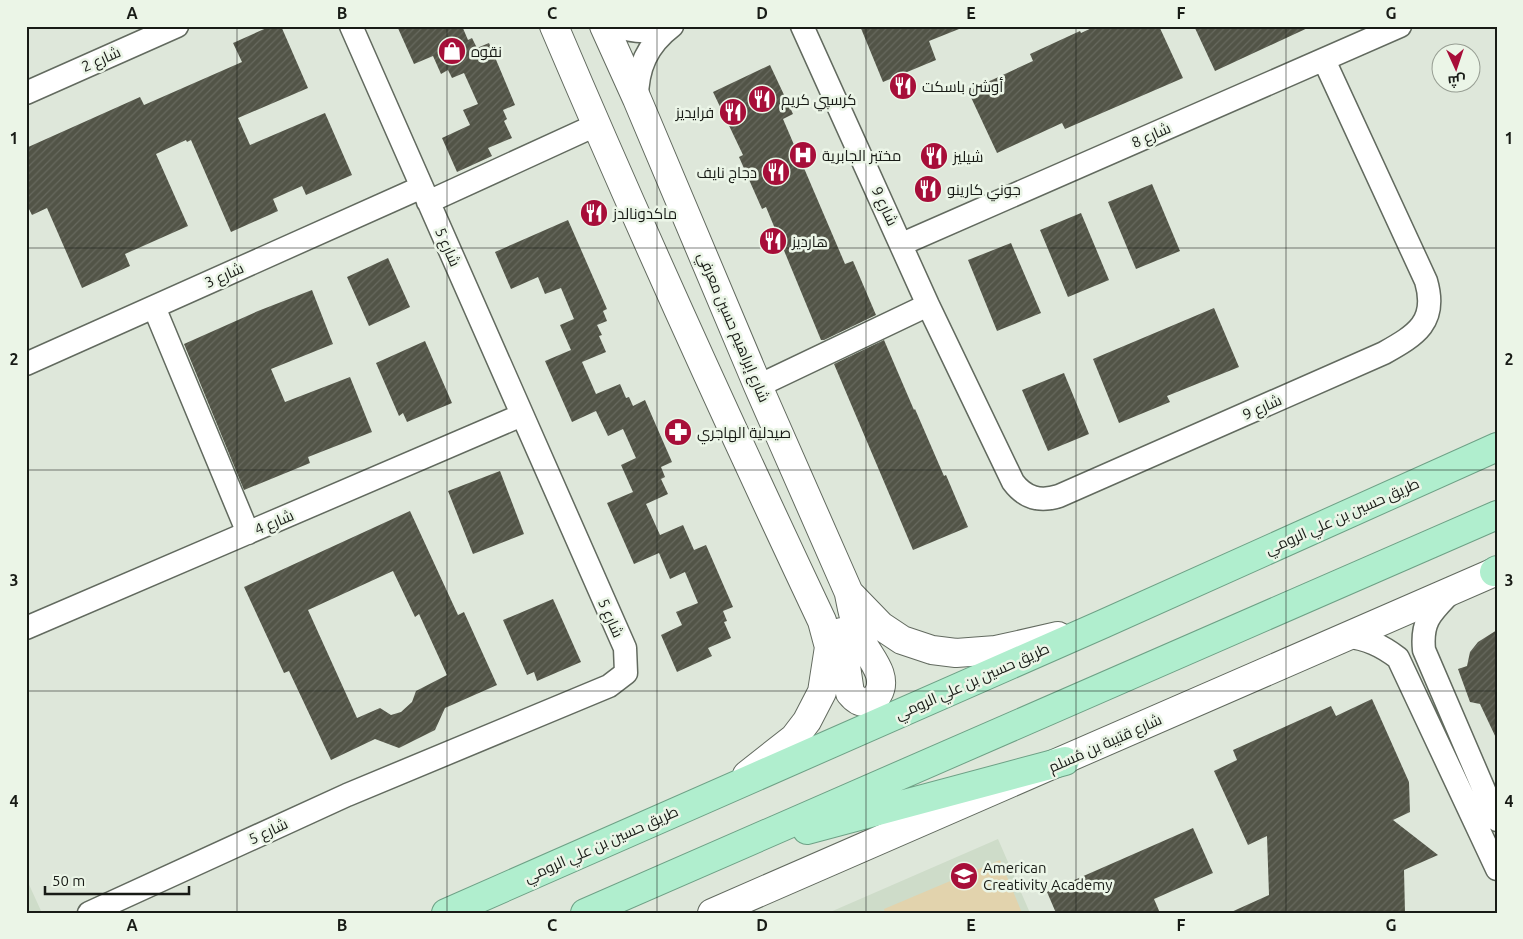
<svg xmlns="http://www.w3.org/2000/svg" width="1523" height="939" font-family="Ubuntu,Cairo,sans-serif">
<style>
.built{fill:#cedcc9}
.park{fill:#e2d3ad}
.building{fill:url(#building-hatch);fill-rule:evenodd}
.lines{fill:none;stroke-linecap:round;stroke-linejoin:round}
.minor-casing{stroke:#626a5f;stroke-width:25}
.tertiary-casing{stroke:#626a5f;stroke-width:30}
.trunk-casing{stroke:#6ea186;stroke-width:30}
.minor{stroke:#fff;stroke-width:22}
.tertiary{stroke:#fff;stroke-width:28}
.trunk{stroke:#b0eece;stroke-width:28}
.grid{fill:none;stroke:#181b16;stroke-width:1;stroke-opacity:0.55}
.labels{text-anchor:middle;dominant-baseline:central;stroke-width:5;stroke-linejoin:round;paint-order:stroke}
.poi-label{font-size:15px;fill:#181b16;stroke:#ebf5e7;text-anchor:start}
.street-label{font-size:15px;fill:#181b16;stroke:#ebf5e7}
.neatline{fill:none;stroke:#181b16;stroke-width:2}
.grid-label{font-size:16px;text-anchor:middle;font-weight:bold;fill:#181b16}
</style>
<defs>
<pattern id="building-hatch" width="6" height="6" patternUnits="userSpaceOnUse" patternTransform="scale(1.25)"><rect width="6" height="6" fill="#525447"/><path d="M-1 1l2-2M0 6l6-6M5 7l2-2" fill="none" stroke="#67695e"/></pattern>
</defs>
<rect width="100%" height="100%" fill="#dee7da"/>
<path class="built" d="M998 839 1030 913H828Z
M26 878 42 913H26Z"/>
<path class="park" d="M1000 860 1022 913H885L884 909Z"/>
<path class="building" d="M271 26H281L308 88 238 118 250 145 325 113 352 175 306 195 302 186 273 199 278 211 231 232 191 140 187 142 186 140 156 154 188 226 125 254 130 266 82 288 47 208 32 215 26 203V148L140 97 144 105 242 62 233 43Z
M397 26H462L468 40 472 38 477 48 489 43 515 105 503 110 507 119 504 121 512 138 488 148 492 156 457 172 442 138 470 125 463 110 478 104 464 73 452 78 448 70 441 74 433 56 414 64Z
M860 26H964V27L929 41 936 60 883 82Z
M1096 26H1159L1183 78 1065 129 1062 123 997 153 968 91 1033 61 1030 54 1080 31 1081 33Z
M1194 26H1312L1215 71Z
M770 65 793 114 783 119 845 264 853 261 876 315 824 340H821L766 207 762 209 739 157 743 155 713 92Z
M1152 184 1180 251 1136 269 1108 202Z
M1081 213 1109 280 1068 297 1040 230Z
M568 220 607 309 603 311 607 321 597 325 602 335 599 336 606 352 582 362 596 394 620 384 626 398 629 397 633 406 645 400 672 462 661 467 665 477 661 479 668 494 646 504 660 535 683 525 694 550 706 545 733 607 723 611 727 621 724 622 731 638 708 648 712 656 677 672 661 635 682 625 676 612 698 603 685 572 670 579 659 553 634 564 607 503 633 492 621 465 636 458 623 429 608 436 596 411 572 422 545 361 571 350 560 325 574 319 561 288 545 294 538 277 511 289 495 252Z
M1011 243 1041 313 997 331 968 260Z
M388 258 410 307 369 326 347 277Z
M312 290 333 344 271 369 285 402 350 377 372 432 308 457 310 463 244 490 184 344 258 311Z
M1214 308 1239 367 1167 396 1170 402 1119 423 1093 359Z
M884 340 914 410 915 409 944 476 946 475 968 527 913 550 834 364Z
M425 341 452 403 407 422 403 413 399 416 376 363Z
M1064 373 1089 434 1048 451 1022 390Z
M500 471 524 534 473 554 448 491Z
M410 511 458 615 464 612 497 685 445 708 435 730 399 748 375 739 331 760 289 671 284 673 244 587ZM393 571 415 617 419 614 447 675 416 691 412 702 401 712 391 715 380 708 357 718 308 610Z
M553 599 581 662 537 681 534 672 527 675 503 620Z
M1497 630V740L1480 704 1470 702 1458 669 1467 666 1470 652 1478 642Z
M1372 699 1409 782 1410 812 1393 820 1438 855 1404 870 1405 913H1229L1269 895 1267 836 1248 845 1214 771 1237 760 1233 750 1331 706 1336 716Z
M1193 828 1213 873 1154 899 1160 913H1056L1047 892Z"/>
<g class="lines">
<defs>
<path id="minor" d="M616 26C635 33 652 33 670 26
M802 26 928 305 1013 482C1025 498 1040 502 1059 496L1384 353C1416 335 1438 322 1426 281L1324 60
M26 93 177 26
M637 99C637 68 647 45 672 26
M428 202 596 125
M902 244 1400 26
M154 307 248 533
M26 364 422 187
M758 386 928 305
M1451 592C1432 612 1421 620 1424 650L1497 820
M26 628 522 415
M1346 636C1367 639 1381 645 1398 658L1497 869
M89 913 347 795 609 686 626 673 625 648 351 26"/>
<path id="tertiary" d="M554 26C639 226 729 424 822 621L829 647 822 692 807 721 794 738 747 775
M604 26 637 99 758 386 849 593 881 626 902 640 932 650 956 653 996 650 1058 636
M841 632 850 693C854 698 859 703 866 702 871 702 876 698 878 694 889 675 868 656 861 640 855 625 852 610 849 594
M712 913 1497 571"/>
<path id="trunk" d="M1494 572 1497 570
M807 830 1065 761
M446 913 1103 624 1497 447
M585 913 1497 515"/>
</defs>
<use href="#minor" class="minor-casing"/>
<use href="#tertiary" class="tertiary-casing"/>
<use href="#trunk" class="trunk-casing"/>
<use href="#minor" class="minor"/>
<use href="#tertiary" class="tertiary"/>
<use href="#trunk" class="trunk"/>
</g>
<path class="grid" d="M237 26V913M447 26V913M657 26V913M866 26V913M1076 26V913M1286 26V913M26 248H1497M26 470H1497M26 691H1497"/>
<defs>
<symbol id="shop-disc" viewBox="-11 -11 22 22"><circle r="9.5" fill="#a70e39" stroke="#ebf5e7"/><path d="M-5-2.5h2.3a2.7 3.5 0 0 1 5.4 0H5L5.5 6h-11ZM-1.5-2.5h3a1.5 2.3 0 0 0-3 0Z" fill="#fff"/></symbol>
<symbol id="restaurant-disc" viewBox="-11 -11 22 22"><circle r="9.5" fill="#a70e39" stroke="#ebf5e7"/><path d="M-5-6h1v4h1v-4h1v4h1v-4h1v5L-1.5 .5V6h-2V.5L-5-1ZM5-6V6H3V1.5H1.5Q1.5-4 5-6Z" fill="#fff"/></symbol>
<symbol id="hospital-disc" viewBox="-11 -11 22 22"><circle r="9.5" fill="#a70e39" stroke="#ebf5e7"/><path d="M-5-5h3v3.5h4V-5h3V5h-3V1.5h-4V5h-3Z" fill="#fff"/></symbol>
<symbol id="pharmacy-disc" viewBox="-11 -11 22 22"><circle r="9.5" fill="#a70e39" stroke="#ebf5e7"/><path d="M-2-6h4v4h4v4h-4v4h-4v-4h-4v-4h4Z" fill="#fff"/></symbol>
<symbol id="school-disc" viewBox="-11 -11 22 22"><circle r="9.5" fill="#a70e39" stroke="#ebf5e7"/><path d="M0-5L7-2L0 1L-7-2ZM-4 1L0 2.5L4 1V4Q0 6-4 4Z" fill="#fff"/></symbol>
</defs>
<g fill-rule="evenodd">
<use href="#shop-disc" x="436" y="35" width="32" height="32"/>
<use href="#restaurant-disc" x="887" y="70" width="32" height="32"/>
<use href="#restaurant-disc" x="746" y="83" width="32" height="32"/>
<use href="#restaurant-disc" x="717" y="96" width="32" height="32"/>
<use href="#hospital-disc" x="787" y="139" width="32" height="32"/>
<use href="#restaurant-disc" x="918" y="140" width="32" height="32"/>
<use href="#restaurant-disc" x="760" y="156" width="32" height="32"/>
<use href="#restaurant-disc" x="912" y="173" width="32" height="32"/>
<use href="#restaurant-disc" x="578" y="197" width="32" height="32"/>
<use href="#restaurant-disc" x="757" y="225" width="32" height="32"/>
<use href="#pharmacy-disc" x="662" y="416" width="32" height="32"/>
<use href="#school-disc" x="948" y="860" width="32" height="32"/>
</g>
<g class="labels">
<g class="poi-label">
<text x="471" y="51">نقوه</text>
<text x="922" y="86">أوشن باسكت</text>
<text x="781" y="99">كرسپي كريم</text>
<text x="714" y="112" text-anchor="end">فرايديز</text>
<text x="822" y="155">مختبر الجابرية</text>
<text x="953" y="156">شيليز</text>
<text x="757" y="172" text-anchor="end">دجاج نايف</text>
<text x="947" y="189">جوني كارينو</text>
<text x="613" y="213">ماكدونالدز</text>
<text x="792" y="241">هارديز</text>
<text x="697" y="432">صيدلية الهاجري</text>
<text x="983" y="867">American<tspan x="983" dy="17">Creativity Academy</tspan></text>
</g>
<g class="street-label">
<text transform="translate(101 59) rotate(-24)">شارع 2</text>
<text transform="translate(1151 135) rotate(-24)">شارع 8</text>
<text transform="translate(885 206) rotate(65)">شارع 9</text>
<text transform="translate(448 247) rotate(66)">شارع 5</text>
<text transform="translate(224 275) rotate(-24)">شارع 3</text>
<text transform="translate(734 327) rotate(67)">شارع إبراهيم حسين معرفي</text>
<text transform="translate(1262 407) rotate(-24)">شارع 9</text>
<text transform="translate(1342 516) rotate(-24)">طريق حسين بن علي الرومي</text>
<text transform="translate(274 522) rotate(-23)">شارع 4</text>
<text transform="translate(611 618) rotate(66)">شارع 5</text>
<text transform="translate(972 681) rotate(-24)">طريق حسين بن علي الرومي</text>
<text transform="translate(1105 743) rotate(-24)">شارع قتيبة بن مُسلم</text>
<text transform="translate(268 831) rotate(-25)">شارع 5</text>
<text transform="translate(601 844) rotate(-24)">طريق حسين بن علي الرومي</text>
</g>
</g>
<rect width="1523" height="939" fill="none" stroke="#ebf5e7" stroke-width="55"/>
<g transform="translate(1456 68) rotate(177)"><circle r="24" fill="#ebf5e7" stroke="#979e93"/>
<path d="M0-4L9 19L0 12L-9 19Z" fill="#a70e39"/>
<text y="-8" font-size="14" font-weight="bold" text-anchor="middle" fill="#181b16">ش</text>
</g>
<path d="M45 886v8h144v-8" fill="none" stroke="#181b16" stroke-width="2.5"/>
<text x="52" y="886" font-size="15" fill="#181b16" stroke="#ebf5e7" stroke-width="4" paint-order="stroke">50 m</text>
<rect x="28" y="28" width="1468" height="884" class="neatline"/>
<g class="grid-label">
<text x="132" y="19">A</text>
<text x="342" y="19">B</text>
<text x="552" y="19">C</text>
<text x="762" y="19">D</text>
<text x="971" y="19">E</text>
<text x="1181" y="19">F</text>
<text x="1391" y="19">G</text>
<text x="14" y="144">1</text>
<text x="1509" y="144">1</text>
<text x="14" y="365">2</text>
<text x="1509" y="365">2</text>
<text x="14" y="586">3</text>
<text x="1509" y="586">3</text>
<text x="14" y="807">4</text>
<text x="1509" y="807">4</text>
<text x="132" y="931">A</text>
<text x="342" y="931">B</text>
<text x="552" y="931">C</text>
<text x="762" y="931">D</text>
<text x="971" y="931">E</text>
<text x="1181" y="931">F</text>
<text x="1391" y="931">G</text>
</g>
</svg>
